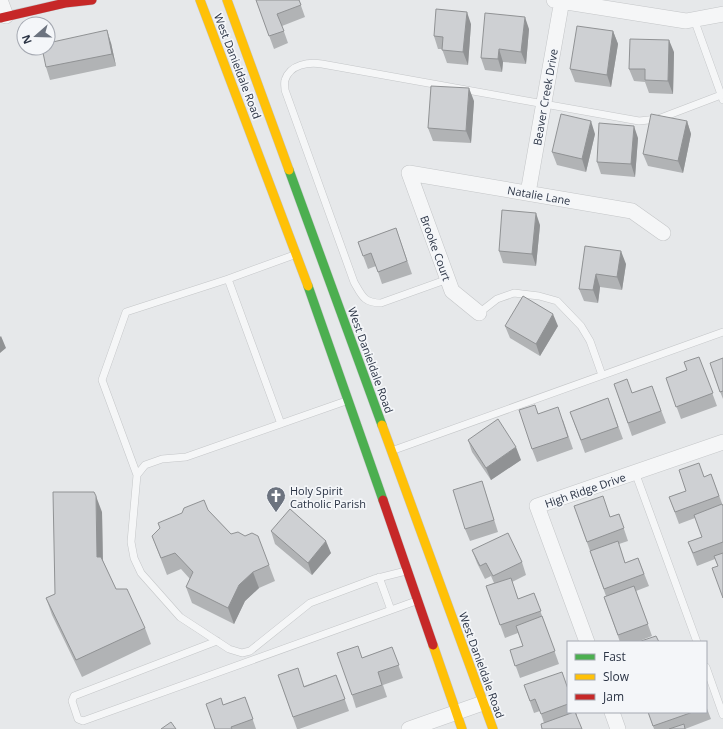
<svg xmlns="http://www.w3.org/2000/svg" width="723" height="729" font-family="'Open Sans',sans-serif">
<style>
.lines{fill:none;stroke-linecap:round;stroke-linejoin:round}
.lane-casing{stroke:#c4c6c8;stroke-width:8}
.street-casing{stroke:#c4c6c8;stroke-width:16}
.fast-casing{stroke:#c4c6c8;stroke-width:10}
.slow-casing{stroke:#c4c6c8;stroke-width:10}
.jam-casing{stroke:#c4c6c8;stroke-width:10}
.lane{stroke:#f5f6f7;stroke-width:7}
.street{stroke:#f5f6f7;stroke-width:15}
.fast{stroke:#4caf50;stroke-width:9}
.slow{stroke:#ffc107;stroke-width:9}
.jam{stroke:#c62828;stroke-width:9}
.wall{fill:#b1b3b5}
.shaded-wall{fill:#909294}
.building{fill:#ced0d3;stroke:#909294}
.labels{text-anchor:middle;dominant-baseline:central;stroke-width:3.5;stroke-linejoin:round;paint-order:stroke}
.street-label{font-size:11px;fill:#2b3445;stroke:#f4f6f9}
.poi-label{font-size:11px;fill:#2b3445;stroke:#f4f6f9;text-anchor:start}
</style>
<rect width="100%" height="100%" fill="#e6e8ea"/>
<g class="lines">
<defs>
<path id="lane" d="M694 19 723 100
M228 279 281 424
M448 279 381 303C364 303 362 296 354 282L285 90C285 87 284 82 285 80 290 64 309 62 322 64L639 121 658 119 721 95
M479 313 497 299 514 293 539 296 557 301 581 326 590 341 602 375
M346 401 186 457 162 459 145 465 137 475 131 542 134 558 141 573 180 617 229 649 242 653 250 651 310 603 374 579 406 571
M394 450 723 332
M635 472 697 642
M137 475 102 380 126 312 228 279 294 255
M379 577 391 610
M217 641 74 696 72 701 78 719 83 721 416 601
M706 667 723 715"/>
<path id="street" d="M0 0 6 16
M554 0 686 21 723 14
M528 193 562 0
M479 313 452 291 409 173 632 211 663 233
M587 642 537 506 723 442
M612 712 618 729
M409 729 483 703"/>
<path id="fast" d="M289 170 382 425
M308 286 383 500"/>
<path id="slow" d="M200 0 308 286
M227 0 289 170
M382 425 493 729
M433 645 462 729"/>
<path id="jam" d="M0 18 65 3 92 0
M383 500 433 645"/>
</defs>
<use href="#lane" class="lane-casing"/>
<use href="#street" class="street-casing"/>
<use href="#fast" class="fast-casing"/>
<use href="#slow" class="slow-casing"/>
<use href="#jam" class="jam-casing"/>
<use href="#lane" class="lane"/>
<use href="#street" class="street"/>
<use href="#fast" class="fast"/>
<use href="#slow" class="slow"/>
<use href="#jam" class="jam"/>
</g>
<path class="wall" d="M256 0H299L305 17 282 26 288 43 274 49Z
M471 24 468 65 447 63 442 49H438L434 36Z
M529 29 526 64 503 62 502 72 485 70 481 58Z
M613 31 618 44 611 87 575 82 570 69Z
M111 43 116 66 50 80 46 67Z
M674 52 673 94 649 93 645 82 634 81 629 69Z
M474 101 471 143 433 141 428 128Z
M687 121 691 134 683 173 648 166 643 154Z
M595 134 586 172 557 165 552 152Z
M638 138 635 177 601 174 597 162Z
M540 225 536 266 503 263 499 251Z
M396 228 412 274 382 284 376 266 368 269 358 242Z
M585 246 626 264 622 290 600 287 598 303 584 301 579 289Z
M505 326H558L540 356 510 338Z
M699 357 717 406 681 419 666 378 687 370Z
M723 358V399L714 376Z
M614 384 632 393 652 386 666 423 632 436Z
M608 398 623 439 585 453 570 412Z
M538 414 563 420 573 449 537 462 532 449Z
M468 440 521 460 491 480 472 452Z
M711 474 723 506V598L718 566 715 559 697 566 688 542 702 537 695 518 679 524 669 497 686 491 704 477Z
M482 481 498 532 470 541 465 529Z
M574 506 610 517 619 514 628 541 619 544 625 563 638 558 649 586 636 591 652 636 637 642H620L604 597 606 596Z
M208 510 231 534 269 565 275 581 259 588 245 601 234 624 192 603 186 587 190 579 181 569 167 575 152 536Z
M102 512 103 561 116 589 145 628 151 644 82 677 52 615 46 598 55 594Z
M271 531 331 553 312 575 275 544Z
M472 550 522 562 526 575 512 582 518 599 534 593 559 664 520 678 510 650 523 646 518 633 505 638 486 586 494 583 491 576 485 579 477 563Z
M392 647 403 678 383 685 387 697 356 708 352 695 362 658Z
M278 675 304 686 336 675 349 711 299 729H297Z
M524 685 568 689V712H576L577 715 544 723 540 711 534 713Z
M245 697 256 729H215L223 705Z
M706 706 711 719 685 729H654L648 712H706Z"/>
<path class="shaded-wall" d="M467 12 471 24 468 65 463 52Z
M525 17 529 29 526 64 521 52Z
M107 30 111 43 116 66 112 54Z
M613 31 618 44 611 87 607 75Z
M669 40 674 52 673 94 668 81Z
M499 49 503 62 502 72 498 59Z
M469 88 474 101 471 143 466 131Z
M591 121 595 134 586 172 582 159Z
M687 121 691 134 683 173 678 161Z
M634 126 638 138 635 177 631 164Z
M536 213 540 225 536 266 532 254Z
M621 251 626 264 622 290 617 277Z
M596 274 600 287 598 303 593 290Z
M553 314 558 326 540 356 536 344Z
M1 336 6 348 0 353V337Z
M516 447 521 460 491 480 486 468Z
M96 496 102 512 103 574 97 557Z
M326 541 331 553 312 575 308 563Z
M253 572 259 588 245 601 234 624 228 608 239 585Z"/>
<path class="building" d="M256 0H299L301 5 277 14 284 31 269 36Z
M436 9 467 12 463 52 442 50 443 37 434 36Z
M485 13 525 17 521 52 499 49 498 59 481 58Z
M577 26 613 31 607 75 570 69Z
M107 30 112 54 46 67 42 48H48V43Z
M630 39 669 40 668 81 645 80V69H629Z
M431 86 469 88 466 131 428 128Z
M561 114 591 121 582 159 552 152Z
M651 114 687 121 678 161 643 154Z
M599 123 634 126 631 164 597 162Z
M502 210 536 213 532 254 499 251Z
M396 228 407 261 378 272 371 253 363 256 358 242Z
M585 246 621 251 617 277 596 274 593 290 579 289Z
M523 296 553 314 536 344 505 326Z
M699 357 713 393 676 407 666 378 687 370 684 362Z
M723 358V391L720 392 710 363Z
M627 379 632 393 652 386 661 411 628 423 614 384Z
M608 398 618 427 581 440 570 412Z
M535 405 538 414 558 407 568 437 532 449 519 410Z
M498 419 516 447 486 468 468 440Z
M699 463 704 477 711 474 719 496 675 512 669 497 686 491 679 470Z
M482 481 494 520 465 529 453 490Z
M53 492H94L96 496 97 557H101L116 589H127L145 628 76 660 46 598 55 594Z
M603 496 610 517 619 514 624 528 587 542 574 506Z
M204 500 208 510 231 534 238 532 245 536 252 533 258 536 269 565 253 572 239 585 228 608 186 587 193 572 175 553 161 558 152 536 160 528 158 523 182 513 184 508Z
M722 504 723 506V542L693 553 688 542 702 537 694 515Z
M290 509 326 541 308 563 271 531Z
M508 533 522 562 493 576 486 563 480 566 472 550Z
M618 541 625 563 638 558 644 574 604 589 590 551Z
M723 553V598L712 568 718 566 714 556Z
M511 578 518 599 534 593 541 611 500 625 486 586Z
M634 586 648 624 618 635 604 597Z
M542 616 555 651 515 666 510 650 523 646 516 626Z
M656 636 659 642H638Z
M358 646 362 658 392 647 399 665 378 672 382 685 352 695 337 653Z
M298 668 304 687 336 675 345 699 293 717 278 675Z
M562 672 568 689V704L541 714 535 699 530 701 524 685Z
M245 697 253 719 231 727 232 729H215L206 704 221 698 223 705Z
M574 712H575L582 729H542L541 724Z
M648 712H693L653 726Z
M171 722 176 729H161Z
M684 724 685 729H669Z"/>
<defs>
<symbol id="church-pin" viewBox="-11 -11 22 30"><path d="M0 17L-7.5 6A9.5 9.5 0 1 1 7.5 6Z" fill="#6c737f" stroke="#f4f6f9"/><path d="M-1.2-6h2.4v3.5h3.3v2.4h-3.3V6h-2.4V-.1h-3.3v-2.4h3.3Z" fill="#fff"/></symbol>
</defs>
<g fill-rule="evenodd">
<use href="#church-pin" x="265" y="485" width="22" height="30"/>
</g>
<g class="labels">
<g class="street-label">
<text transform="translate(238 66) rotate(69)">West Danieldale Road</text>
<text transform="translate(545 97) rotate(-80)">Beaver Creek Drive</text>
<text transform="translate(539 195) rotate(10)">Natalie Lane</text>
<text transform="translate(436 248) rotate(70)">Brooke Court</text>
<text transform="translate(371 360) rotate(70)">West Danieldale Road</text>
<text transform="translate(585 490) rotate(-19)">High Ridge Drive</text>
<text transform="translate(482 665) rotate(70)">West Danieldale Road</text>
</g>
<g class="poi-label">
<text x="290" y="490">Holy Spirit<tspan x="290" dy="13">Catholic Parish</tspan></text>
</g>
</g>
<rect x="567" y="641" width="140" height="72" fill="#f4f6f9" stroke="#a4a8b1"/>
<rect x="575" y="654" width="20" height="6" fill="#4caf50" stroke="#a4a8b1"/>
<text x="603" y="661" font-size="12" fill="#2b3445">Fast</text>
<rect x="575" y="674" width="20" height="6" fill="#ffc107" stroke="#a4a8b1"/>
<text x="603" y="681" font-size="12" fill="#2b3445">Slow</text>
<rect x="575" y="694" width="20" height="6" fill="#c62828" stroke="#a4a8b1"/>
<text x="603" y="701" font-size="12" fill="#2b3445">Jam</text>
<g transform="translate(36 36) rotate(250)"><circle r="19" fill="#f4f6f9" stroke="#a4a8b1"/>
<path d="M0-3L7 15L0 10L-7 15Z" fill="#6c737f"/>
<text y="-6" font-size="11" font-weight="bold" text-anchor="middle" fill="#2b3445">N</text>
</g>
</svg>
